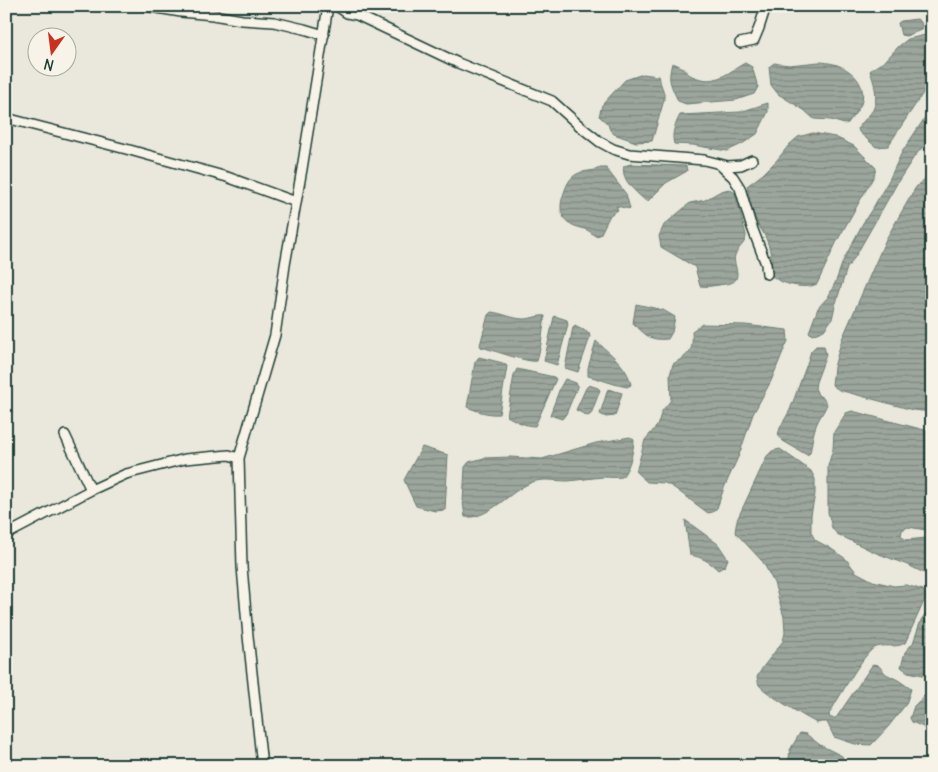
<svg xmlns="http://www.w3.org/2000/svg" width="938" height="772" font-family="Delius,sans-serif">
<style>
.water{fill:url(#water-rules);stroke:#6a7c72}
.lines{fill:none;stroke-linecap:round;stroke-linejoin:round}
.minor-casing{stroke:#1f3d34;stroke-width:12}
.minor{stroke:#f7f3e8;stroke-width:9}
</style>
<defs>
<pattern id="water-rules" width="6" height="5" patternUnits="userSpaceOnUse" patternTransform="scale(1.25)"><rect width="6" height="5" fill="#9ca69c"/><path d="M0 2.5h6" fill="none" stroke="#7f8880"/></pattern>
</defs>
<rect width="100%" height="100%" fill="#eae8dd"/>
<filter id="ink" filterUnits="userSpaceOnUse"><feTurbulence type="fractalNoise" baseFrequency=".02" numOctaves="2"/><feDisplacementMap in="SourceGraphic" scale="10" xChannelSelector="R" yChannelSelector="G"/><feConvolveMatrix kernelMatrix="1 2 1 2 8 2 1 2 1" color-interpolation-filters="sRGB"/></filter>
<g filter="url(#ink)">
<path class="water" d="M917 19 921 22 922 28 921 30 906 36 901 35 898 23 901 21Z
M925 35 932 37V84L925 90 888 146 876 147 859 132 858 128C862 122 870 115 873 110 879 98 874 82 870 71L875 67 885 61 899 46 908 39Z
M819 62C824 62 829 63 834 64 852 69 868 85 861 104 858 111 852 117 848 123L844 124 831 120 814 119 804 110 778 94 771 85 769 67 774 63 789 65Z
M672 63C684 66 684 72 692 76 716 86 725 74 745 63L752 67 758 87 754 94 736 100 686 104 678 101C671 84 667 82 672 63Z
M643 74 658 76 664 93V100L652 141 636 142 614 134 610 130 608 124 599 116 602 105 625 80Z
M768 103V112L757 134 742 144 727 151 693 145 674 144C671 133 675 125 680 115L740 112Z
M932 107V136L914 157 899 180 855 257 847 268 835 306 832 319 824 330 812 335 809 332 818 308 828 297 836 281 843 261 863 223 874 206 890 178 902 152Z
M813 133 835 137 854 146 876 168 874 176 837 241 817 284C805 290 781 284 772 276 772 260 771 248 764 234 762 230 759 227 758 224 752 212 749 198 747 186L763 174 777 160 789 145 798 137Z
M631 164 686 166 687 171 666 183 647 202C638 194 620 180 624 166Z
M599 168H606L626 194 630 209 616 206 618 210 610 215 600 235 595 236C587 229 587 230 578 227 560 222 558 208 564 193 566 186 570 177 577 174 584 170 593 172 599 168Z
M927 177 932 179V197L930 199 932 207V412L913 410 839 390 832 385 834 367 842 339 886 239 916 187Z
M729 189 735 193 746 235C746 244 738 247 735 255 733 261 737 268 737 274 737 285 727 283 719 285 711 286 709 287 700 286L695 267 661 247 659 236 664 225 690 203 705 200 721 191Z
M636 304 663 310 675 317 672 332 668 339C649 341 646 335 633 323Z
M491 312C502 313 513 319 524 319 531 319 538 315 545 316L541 344 537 361C528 363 493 350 481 347L480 345 488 315Z
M555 316 567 320 568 324 557 365 544 361 554 317Z
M702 324 745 325 787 330 788 341 782 354 771 381 753 414 739 455 724 488 717 508 713 512 708 513 673 487 665 483 647 482 636 472 645 440 657 426 662 411 671 400 670 375 673 364C691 353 693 352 692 331Z
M575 325 589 333 590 337 578 372 565 368 573 327Z
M596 341C609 353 628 366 631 385L627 387C614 385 601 379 588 376V368Z
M816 346H824L826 355 816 382 815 388 818 395 823 398 827 404C825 410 821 415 818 421 813 431 812 443 810 453L807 455 783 441 778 435 780 428 790 410 807 364 811 351Z
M479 357 503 363 507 366 499 414C488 415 477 411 467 407L475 362Z
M517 369 554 377 556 379 535 426C525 426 516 421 507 416L514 375Z
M565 379 576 383 578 385 566 414 562 419 550 415 560 388Z
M589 385 598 388 600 390 591 414 588 416 576 410 586 388Z
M608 389 622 393 615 416 606 417 600 414Z
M852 411 932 432V531L908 527 902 530 901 536 906 540 926 538 932 540V577L910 566 874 552 837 534 832 528 828 512V466L833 449 834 432 846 413Z
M630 437 634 440C633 453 630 467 622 477 615 478 609 477 603 477 591 478 579 480 568 481 553 481 539 477 526 485 508 494 486 520 465 517L463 502 465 467 469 462 484 458 510 457 542 459 596 443Z
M422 447 448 455 445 510 435 511 416 506 404 480Z
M780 449 811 471 815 479V494L811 515V532L815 540 830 548 846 559 856 572 873 581 894 586 906 585 923 590 926 597 905 643C895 649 884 643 874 648 864 653 837 701 829 714L830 718H836L873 664 878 665 886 674 898 680 911 689 906 704 888 727 871 745 855 744 834 737 827 722H821L817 723C808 719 765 693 759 685 758 683 758 680 757 677L763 667 783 641 785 633 784 617 774 583 763 562 735 532 737 520 767 456 772 451Z
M685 520 718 544 728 559 725 566 718 570C710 562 702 557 690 555Z
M932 603V665L927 672 923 675 908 672 901 667 905 652 913 643 921 620 930 607Z
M925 695 932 696V731L912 722 910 718 914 706Z
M800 733 806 734 820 745 842 756 844 764 842 766H788L790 750Z"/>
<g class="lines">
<defs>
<path id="minor" d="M145 6 181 12 213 15 242 20 274 22 304 29 324 35
M337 6 347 13 357 15 458 63 552 101 581 127 600 142 613 149 629 154 704 160 728 166 741 165 752 160
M740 43 754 40 759 28 766 6
M6 118 126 149 227 177 296 202
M720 165 733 177 740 188 750 222 766 264 767 274
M65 435 91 490
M6 533 13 531 91 490 126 474 185 459 229 455 239 458
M262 766 248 636 242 567 239 458 275 335 285 265 302 169 328 6"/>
</defs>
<use href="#minor" class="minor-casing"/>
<use href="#minor" class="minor"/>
</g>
</g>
<rect width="938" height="772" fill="none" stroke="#f7f3e8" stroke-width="25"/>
<rect x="12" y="12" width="913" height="747" fill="none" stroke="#1f3d34" stroke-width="2" filter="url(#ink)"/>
<g transform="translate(52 52) rotate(194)"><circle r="24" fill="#f7f3e8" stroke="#a1aaa0"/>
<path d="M0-4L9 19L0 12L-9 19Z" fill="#c8321e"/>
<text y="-8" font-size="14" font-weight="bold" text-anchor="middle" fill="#1f3d34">N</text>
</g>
</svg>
